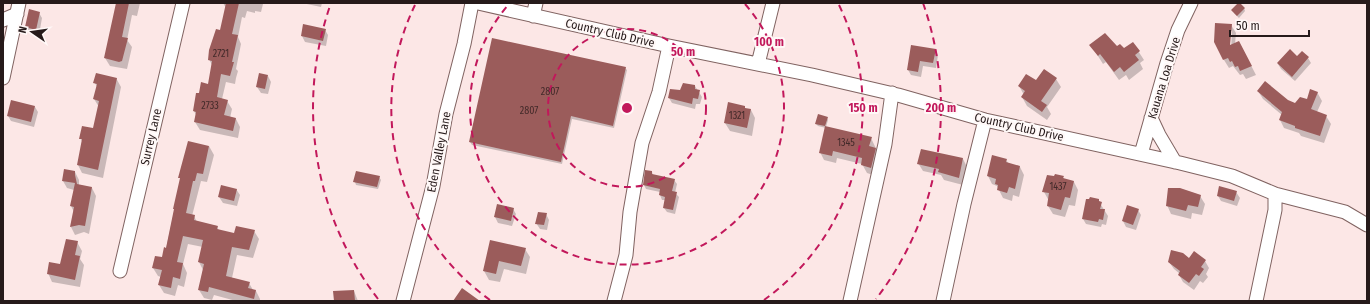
<svg xmlns="http://www.w3.org/2000/svg" width="1370" height="304" font-family="'Fira Sans Condensed',sans-serif">
<style>
.shadow{fill:#0003;fill-rule:evenodd}
.building{fill:#9b5c5b}
.lines{fill:none;stroke-linecap:round;stroke-linejoin:round}
.minor-casing{stroke:#806361;stroke-width:15}
.minor{stroke:#fff;stroke-width:13}
.ring{fill:none;stroke:#c2185b;stroke-width:2;stroke-dasharray:7 5}
.labels{text-anchor:middle;dominant-baseline:central;stroke-width:4;stroke-linejoin:round;paint-order:stroke}
.number-label{font-size:10px;fill:#432a2a}
.street-label{font-size:12px;fill:#261a1a;stroke:#fff8f7}
.centre{fill:#c2185b;stroke:#fff8f7;stroke-width:2}
.ring-label{font-size:12px;text-anchor:middle;font-weight:bold;fill:#c2185b;stroke:#fff8f7;stroke-width:4;stroke-linejoin:round;paint-order:stroke}
</style>
<rect width="100%" height="100%" fill="#fce7e6"/>
<path class="shadow" d="M117 3H140L137 16 132 15 127 40 132 47 127 69 110 66 105 58Z
M223 3 263 4 261 12 255 11V13L247 11 245 18 242 17 238 37 241 44 236 69 238 71 236 78 235 84 226 82 222 99 227 101 232 109 230 118 236 119 240 127 238 138 200 130 195 122 196 115 194 111 200 94 209 85 212 65 209 59 221 32 226 8Z
M302 3H322L321 7Z
M1244 8 1245 11 1239 18 1234 13Z
M39 13 42 18 39 35 29 32 26 27Z
M1231 25 1236 33 1235 44 1239 42 1256 75 1246 79 1243 74 1240 75 1233 66 1229 68 1224 60ZM1230 31H1232L1231 50H1229Z
M325 30 328 35 326 46 305 42 302 36Z
M1133 43 1144 60 1140 63 1143 69 1129 80 1126 75 1119 80 1106 62 1103 64 1091 45 1123 50Z
M935 49 938 55 936 68 923 66 921 77 911 75 908 70Z
M1298 57 1308 58 1311 63 1295 81 1281 69 1278 64Z
M625 68 627 70 614 128 572 119 562 164 472 145 470 142Z
M1044 70 1056 79 1061 87 1047 107 1051 114 1047 120 1027 106 1022 97 1024 95 1019 86 1036 82Z
M268 76 271 82 268 94 261 93 257 87Z
M116 78 121 87 103 178 82 173 78 165 83 143 80 138 94 129 99 107 94 99 97 87 95 83Z
M695 86 702 97 700 104H696L695 109 672 103 669 98 681 91Z
M1258 91 1295 104 1307 100 1317 92 1322 101 1317 112 1326 116 1331 124 1324 143 1301 136 1299 133 1284 128 1280 120 1282 115 1263 99Z
M35 107 38 112 34 127 11 121 8 116Z
M744 107 746 109 751 110 755 118 752 136 730 131 725 123Z
M827 118 828 120 826 127 871 138 880 157 876 176 867 173 862 164 837 158 836 163 824 160 820 152 826 128 818 126 816 124Z
M209 146 214 155 207 182 201 181 192 216H194L197 222 217 226 219 231 235 234 254 231 259 239 253 258 237 255 232 278 249 283 253 290 256 291 260 299V301H236L214 295 212 300 204 298 199 290 203 270 199 262 203 247 188 244 183 264 187 273 184 287 178 285 175 296 164 293 159 285 161 277 158 276 153 268 163 258 166 249 181 179 180 178Z
M963 159 967 167 963 185 944 180 941 175 923 171 918 163Z
M1006 160 1009 164 1020 167 1024 175 1019 197 1013 195 1012 201 1003 198 997 186 992 184 988 176Z
M75 172 79 180V185L92 188 96 196 89 234 84 232 75 235 71 227 74 212 71 206 74 190 67 188 63 181Z
M652 172 653 175 674 180 677 184 675 193 679 197 675 214 667 212 664 208 666 200H662L660 195V192L646 189 644 185Z
M379 177 381 180 378 189 356 185 355 182Z
M1063 177 1065 180 1074 182 1078 190 1075 206 1069 205 1065 217 1053 214 1048 206 1049 201 1044 192Z
M236 189 240 195 237 206 223 203 219 197Z
M1236 192 1240 198 1237 206 1221 201 1218 196Z
M1200 196 1205 204 1202 215 1192 213 1191 219 1171 214 1167 205Z
M1098 200 1108 216 1106 225 1102 224 1101 227 1086 224 1083 219Z
M1128 206 1138 210 1141 215 1136 230 1126 227 1123 221Z
M513 209 516 214 512 226 498 223 495 217Z
M546 214 549 220 547 230 540 229 536 223Z
M491 241 525 249 530 257 526 274 504 269 500 282 489 280 484 271Z
M77 242 82 251 80 259 84 265 80 287 52 282 48 273 61 265Z
M1189 259 1205 261 1209 268 1206 274 1208 277 1203 283 1200 281 1194 290 1183 282 1179 275 1180 274 1174 269 1169 262Z
M354 291 358 301H335Z"/>
<path class="building" d="M116 3H129L122 37 128 38 122 61 119 62 104 58Z
M226 3H239L232 34 238 35 232 62H234L230 76 221 74 217 97 228 100 224 115 236 118 233 131 194 122 196 112 193 111 196 93H199L201 82 208 84 212 61 208 60 209 50 216 29 220 30Z
M1238 3H1240L1245 8 1237 16 1231 10Z
M29 9 40 12 36 30 25 27Z
M1215 23 1232 24 1230 45 1239 41 1252 66 1240 71 1238 66 1235 67 1232 61 1230 62 1228 58 1223 60 1214 42Z
M303 24 326 29 323 41 301 36Z
M1105 33 1117 46 1120 44 1124 48 1133 42 1140 51 1135 55 1139 60 1124 72 1120 67 1114 72 1100 54 1098 56 1089 45Z
M492 38 626 67 613 126 571 116 561 162 469 142Z
M911 45 936 49 933 63 920 61 918 72 907 70Z
M1290 49 1297 56 1302 51 1309 57 1292 77 1277 63Z
M1044 69 1057 78 1041 101 1047 105 1042 112 1021 97 1025 91 1018 86 1026 74 1036 80Z
M96 73 117 78 98 170 77 165 82 139H79L82 126 93 128 99 101 93 99 97 84 93 83Z
M259 73 268 75 265 89 256 87Z
M1265 81 1288 100 1295 103 1300 97 1307 99 1310 89 1318 92 1311 109 1327 115 1320 136 1295 128V126L1279 120 1282 112 1257 91Z
M683 83 695 85V89L700 90 698 99 693 98 692 104 668 98 670 89 680 90Z
M11 100 35 106 31 122 7 116Z
M728 102 745 106V108L751 109 747 128 724 123Z
M818 114 828 117 825 126 815 124Z
M825 126 872 137 869 146 876 148 871 168 861 165 862 158 833 151 832 156 819 153Z
M188 141 209 146 203 174 197 173 195 181H193L186 213 195 215 194 220 218 226 217 229 234 233 236 226 255 230 249 250 232 247 226 276 250 282 248 288 256 290 254 299 209 287 208 292 198 290 204 264 198 262 203 240 183 236 177 262 183 263 180 279 173 277 171 288 158 285 162 270 152 268 155 256 162 257 164 247 166 248 174 209H173L180 178H178Z
M921 149 963 158 959 178 938 172 939 169 917 164Z
M992 155 1007 159 1006 162 1020 166 1015 189 1009 187 1007 193 997 190 998 185 995 184 996 179 987 176Z
M64 169 75 171V175L77 184 92 187 85 226 79 225 70 227 74 207 70 206 75 183 62 181Z
M645 170 652 171V174L675 179 672 191 677 192 673 210 663 208 665 197 659 195 660 189 643 185Z
M356 171 380 176 377 187 353 182Z
M1055 174 1064 176 1063 178 1074 181 1070 198 1065 197 1061 210 1047 206 1049 193 1042 192 1047 175 1054 176Z
M221 185 237 189 234 201 218 197Z
M1219 186 1237 191 1234 201 1217 196Z
M1168 188H1180L1201 195 1198 207 1188 205 1186 211 1166 206Z
M1090 197 1099 199V201L1102 202 1100 209H1105L1103 220 1099 219 1098 222 1082 219 1086 199H1089Z
M497 204 514 208 511 221 494 217Z
M1127 205 1139 209 1133 225 1122 221Z
M538 212 547 213 544 225 535 224Z
M66 239 78 241 75 255 80 256 75 280 47 274 49 262 60 264Z
M490 240 526 248 521 266 499 261 496 274 483 271Z
M1171 250 1183 253 1189 258 1194 251 1206 260 1201 267 1204 269 1199 276 1196 274 1189 283 1178 275 1180 271 1168 262Z
M462 288 480 301H453Z
M354 290 355 301H334L333 291Z"/>
<g class="lines">
<defs>
<path id="minor" d="M478 3 669 46 812 75 898 95 985 120 1180 163 1232 176 1275 194 1345 212 1367 225
M533 16 536 3
M3 20 17 14
M758 64 773 3
M3 78 19 3
M1151 118 1159 135 1175 162
M1141 154 1167 63 1178 30 1191 3
M120 271 183 3
M403 301 433 186 446 114 464 44 472 3
M614 301 626 255 630 212 642 143 659 92 669 46
M850 301 885 144 892 93
M943 301 964 204 985 120
M1256 301 1275 210V194"/>
</defs>
<use href="#minor" class="minor-casing"/>
<use href="#minor" class="minor"/>
</g>
<g class="ring">
<circle cx="627" cy="108" r="79"/>
<path d="M745 4A157 157 0 1 1 509 4"/>
<path d="M490 300A236 236 0 0 1 415 5M839 5A236 236 0 0 1 764 300"/>
<path d="M378 299A314 314 0 0 1 331 3M923 3A314 314 0 0 1 876 299"/>
</g>
<g class="labels">
<g class="number-label">
<text x="221" y="54">2721</text>
<text x="550" y="92">2807</text>
<text x="210" y="106">2733</text>
<text x="529" y="111">2807</text>
<text x="737" y="116">1321</text>
<text x="846" y="143">1345</text>
<text x="1058" y="187">1437</text>
</g>
<g class="street-label">
<text transform="translate(610 33) rotate(13)">Country Club Drive</text>
<text transform="translate(1164 78) rotate(-73)">Kauana Loa Drive</text>
<text transform="translate(1019 127) rotate(13)">Country Club Drive</text>
<text transform="translate(151 137) rotate(-77)">Surrey Lane</text>
<text transform="translate(439 152) rotate(-79)">Eden Valley Lane</text>
</g>
</g>
<circle cx="627" cy="108" r="6" class="centre"/>
<g class="ring-label">
<text x="769" y="46">100 m</text>
<text x="683" y="56">50 m</text>
<text x="863" y="112">150 m</text>
<text x="941" y="112">200 m</text>
</g>
<rect width="1370" height="304" fill="none" stroke="#261a1a" stroke-width="8"/>
<g transform="translate(32 32) rotate(283)" stroke="#fff8f7" stroke-width="3" paint-order="stroke">
<path d="M0-3L7 15L0 10L-7 15Z" fill="#261a1a"/>
<text y="-6" font-size="11" font-weight="bold" text-anchor="middle" fill="#261a1a">N</text>
</g>
<path d="M1230 30v6h79v-6" fill="none" stroke="#261a1a" stroke-width="2"/>
<text x="1236" y="30" font-size="12" fill="#261a1a" stroke="#fff8f7" stroke-width="3" paint-order="stroke">50 m</text>
</svg>
